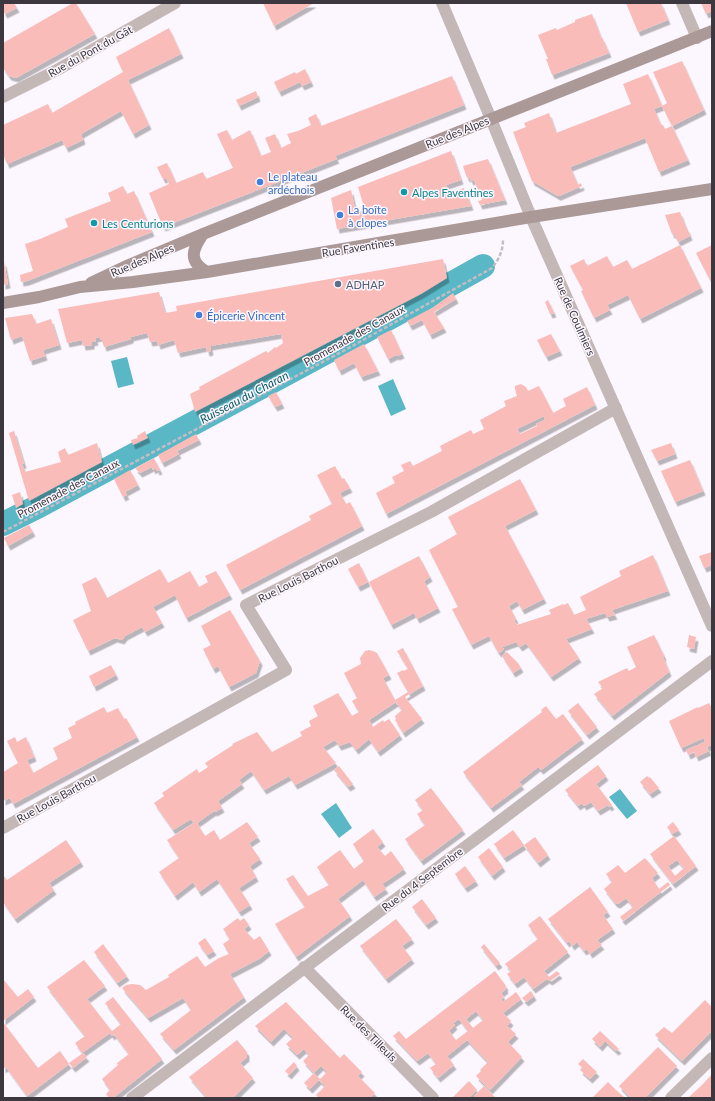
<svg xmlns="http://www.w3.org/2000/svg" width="715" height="1101" font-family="Lato,sans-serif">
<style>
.water{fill:#5ab7c6}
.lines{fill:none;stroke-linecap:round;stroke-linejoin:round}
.canal{stroke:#5ab7c6;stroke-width:24}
.building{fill:#fabcb9;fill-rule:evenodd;filter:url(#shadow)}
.path{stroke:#c2bcc4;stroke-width:2.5;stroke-dasharray:4 2;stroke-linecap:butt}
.minor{stroke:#c4b8b7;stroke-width:12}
.tertiary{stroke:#c4b8b7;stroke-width:12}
.secondary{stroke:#aa9997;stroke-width:12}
.shop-dot{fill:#3f7fe0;stroke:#fcf6fe;stroke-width:1.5}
.culture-dot{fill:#0f9aa8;stroke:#fcf6fe;stroke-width:1.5}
.service-dot{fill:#5c6f8a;stroke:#fcf6fe;stroke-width:1.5}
.labels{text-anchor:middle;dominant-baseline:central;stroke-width:3;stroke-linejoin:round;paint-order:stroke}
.street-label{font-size:11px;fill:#3d383f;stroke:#fcf6fe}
.shop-label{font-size:11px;fill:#366cbe;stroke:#fcf6fe;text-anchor:start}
.culture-label{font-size:11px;fill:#0d838f;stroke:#fcf6fe;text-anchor:start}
.service-label{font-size:11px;fill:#4e5e75;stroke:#fcf6fe;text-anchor:start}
.water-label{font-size:12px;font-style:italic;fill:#0e5e69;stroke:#fcf6fe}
</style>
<defs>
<filter id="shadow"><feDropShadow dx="2.5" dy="4.5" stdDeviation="0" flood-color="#0004"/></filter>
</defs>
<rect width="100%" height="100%" fill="#fcf6fe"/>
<path class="water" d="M127 357 134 384 118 388 111 361Z
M393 379 406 409 391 416 378 386Z
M620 789 637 811 627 819 609 797Z
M336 803 352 828 339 838 321 814Z"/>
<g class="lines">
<path class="canal" d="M3 524 39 506C187 426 336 349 483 266"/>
</g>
<path class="building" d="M3 3H14L17 8 5 14 3 11Z
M73 3H76L95 34 16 78 9 76 3 68V43Z
M263 3H314L274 26Z
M626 3H661L668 20 638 32Z
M701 3H712V11L706 14Z
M592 14 601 38 602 37 609 53 552 75 546 59H548L538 35 556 28 557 30 575 22V20Z
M169 28 181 54 128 80 149 125 133 134 121 111 81 134 83 140 66 148 62 140 7 164 3 154V125L48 104 52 113 123 72 116 57Z
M682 61 704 110 672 126 662 106 667 103 653 72Z
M305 69 311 82 302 86 300 82 279 92 274 82 295 72 296 74Z
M648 74 662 106 654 109 661 125H663L665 129 672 126 688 160 659 172 645 138 570 167 578 185 581 183 582 186 559 196H558L532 181 513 132 526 127 524 123 549 113 556 133 631 104 623 84Z
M452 76 464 105 335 156 337 159 163 227 149 193 169 184 166 178 163 179 157 167 167 163 176 183 203 172 206 179 233 168 217 134 227 130 232 140 250 130 261 156 271 152 265 138 275 134 281 148 291 143 287 134 298 131 311 125 308 118 316 114 321 126Z
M256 91 258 97 239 106 236 100Z
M451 151 461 180 446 185 450 193 464 188 471 206 337 229 331 198 351 190 356 213 365 210 358 187Z
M488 159 505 200 480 205 478 201 482 200 474 180 471 181 469 177 467 178 463 166Z
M123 186 127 194 134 191 152 232 27 281 21 282 20 275 33 271 25 244 40 239 68 227 65 219 111 201 108 193Z
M680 212 686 228H687L690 236 678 242 674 234H672L665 215Z
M680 245 701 288 640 319 628 295 607 305 610 310 594 318 581 291 583 290 570 266 584 259 587 266 607 256 613 267 627 260 632 269Z
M712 245V284L696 253Z
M443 259 447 278 421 294 195 412 190 394 200 389 199 387 266 351 268 353 275 347 276 348 283 343 281 334 210 346 211 351 207 352 206 347 178 353 174 340 158 345 157 341 150 342 147 333 131 337V339L104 347 102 340H101L100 337 95 338 96 341 92 342V345L83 346 82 340 67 343 58 309 159 292 165 313 177 311 176 306Z
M3 262H4L8 284 3 285Z
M453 293 456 299 434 312 444 328 430 335 422 320 410 326 407 321 432 308Z
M548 300 554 313 550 314 545 302Z
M32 314 36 324 51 319 59 345 43 350 45 356 30 361 22 336 11 340 5 318Z
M391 330 402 354 397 356 396 355 388 359 377 337Z
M551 334 560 351 546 357 537 340Z
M364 344 378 371 361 377 354 363 339 371 334 360Z
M521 384 526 387 528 391 539 386 553 413 566 406 563 399 587 387 595 405 386 514 376 493 395 483 392 477 404 471 401 465 410 461 413 466 442 451 440 446 471 430 473 434 484 429 480 420 506 406 504 401 517 396 515 389V386ZM544 416 545 420 536 424 537 426 520 434 517 429Z
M276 392 282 404 275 407 268 396Z
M14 431 24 464H22L25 472 61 462 58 452 65 448 68 455 97 443 102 462 29 501 9 433Z
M145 431 148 438 133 445 131 440 138 438 137 436Z
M196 434 199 440 177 451 179 454 162 463 158 455Z
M671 443 675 454 657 461 651 450Z
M154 458 160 470 157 471 156 468 153 470 152 467 140 473 135 468Z
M690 460 703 491 675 502 661 471Z
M335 466 342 479 344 478 350 488 340 493 346 504 350 502 362 526 240 590 226 565 311 520 309 516 332 504 317 475Z
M130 470 138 485 125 492 127 495 123 497 114 479Z
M520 479 536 510 505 526 544 599 522 610 517 601 509 606 516 619 514 620 517 625 551 614 549 610 563 604 564 605 568 603 574 615 586 610 580 597 621 576 619 571 653 555 668 591 612 610 615 615 607 617 605 613 586 619 592 629 566 639 579 658 551 677 526 643 520 647 516 642 502 647 504 649 499 653 496 649 489 636 471 645 452 609 458 607 429 550 457 534 448 517Z
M20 492 23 504 16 508 12 495Z
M29 525 33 532 8 546 4 538Z
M712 552V565L704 568 699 556Z
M419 556 430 577 424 581 438 608 417 619 414 613 391 625 369 582Z
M359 563 368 582 358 587 348 569Z
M160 569 168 583 190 571 199 587 208 582 205 576 216 571 230 595 186 618 175 595 153 607 162 623 145 632 142 627 125 636 122 640 115 638 88 651 73 620 91 611 82 584 96 577 107 598Z
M230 610 260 661 256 673 229 687 218 666 213 669 203 649 211 645 201 626Z
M654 635 664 656 663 657 669 672 612 716 594 694 603 688 598 682 627 668 629 671 636 667 627 647Z
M689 635 696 637 694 649 687 647Z
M403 648 423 686 405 697 422 719 403 733 395 720 396 719 395 716 402 710 396 702 369 720 373 727 383 720 384 722 389 719 400 735 378 752 369 739 356 750 350 742 339 746 335 740 323 747 336 763 295 785 289 776 264 790 251 771 239 780 242 784 218 801 222 808 215 812 214 811 197 823 205 836 214 830 220 840 247 822 258 837 249 843 260 859 250 866 256 877 239 888 250 905 239 912 217 879 199 892 193 882 175 896 159 872 179 858 167 840 194 823 191 819 173 830 154 803 164 796 162 793 197 769 199 773 208 767 205 763 233 745 232 744 257 732 272 752 302 736 300 732 311 726 309 721 318 716 313 706 338 693 352 716 359 712 352 701 357 698 344 673 361 664 360 658 365 651 369 650 373 651 377 653 389 675 383 678 395 700 408 692 397 673 403 670V671L408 669 397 651Z
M507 652 518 663 521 668 513 673 502 656Z
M111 665 116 675 94 687 89 676Z
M578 703 597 727 587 735 568 711Z
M709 703 712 708V747L711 745 707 747 709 751 696 757 694 752 688 755 686 750 705 742 704 738 681 748 669 721 698 707V708Z
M546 706 556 719 563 714 582 739 541 770 538 767 519 782 522 785 491 808 463 772 542 712 541 710Z
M104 707 107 713 118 708 124 719 126 718 137 737 13 804 10 798 3 801V772L18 763 7 741 15 737 17 742 26 737 34 757 27 760 33 773 58 759 53 748 72 738 68 728 76 724 75 722Z
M598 765 606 776 596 784 612 805 609 807 608 805 598 811 591 802 584 806 582 803 578 806 565 790Z
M339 766 353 784 348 787 334 770Z
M647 776 649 778 650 777 659 788 650 794 640 782Z
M431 788 463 830 421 861 405 839 425 825 417 814 423 810 415 800Z
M673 822 679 830 672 834 667 827Z
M373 829 383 842 377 847 385 856 391 851 404 869 382 884 386 889 374 897 363 880 338 899 350 916 296 957 275 924 305 907 286 879 293 875 308 896 329 885 317 867 340 850 354 869 364 861 353 844Z
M513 830 524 845 504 858 494 844Z
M674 836 696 866 673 884 650 854ZM677 860 684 868 675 876 668 866Z
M535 837 548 855 538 863 524 845Z
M66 840 81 862 49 883 54 890 15 919 3 902V875L7 880Z
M489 848 503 867 492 876 478 857Z
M645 858 658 873 652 878 659 889 668 882 670 885 623 921 620 917 633 907 626 898 618 904 615 903 604 889 612 882 606 874 618 865 625 873Z
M465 866 476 881 465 888 455 874Z
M590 887 608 912 603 915 613 929 597 940 602 945 590 954 587 949 584 951 577 942 572 946 569 941 567 943 548 919Z
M422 899 436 918 426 925 412 907Z
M540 916 568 952 544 971 549 977 557 971 560 974 550 981 547 979 533 989 524 977 515 984 507 974 511 971 505 964 538 939 528 925Z
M238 918 240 921 244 918 249 925 244 929 254 940 260 936 269 951 259 959 230 974 244 997 174 1050 160 1034 191 1010 183 998 148 1018 122 988 126 985 132 984 140 985 146 990 169 977 168 975 197 956 205 967 219 958 229 954 223 944 230 939 223 929Z
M396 919 412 939 402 946 412 959 386 979 360 946Z
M205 938 214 951 207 955 198 943Z
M103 944 127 976 117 983 94 952Z
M484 944 500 963 496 966 481 947Z
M84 960 105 986 87 999 112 1031 121 1024 105 1003 113 997 162 1059 113 1098H109L106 1094 110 1090 102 1079 118 1065 117 1063 129 1054 114 1034 112 1036 110 1033 82 1053 75 1043 85 1036 47 987Z
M495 971 506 986 505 987 506 989 501 993 504 997 501 999 503 1002 516 992 521 999 503 1013 511 1021 507 1026 516 1034 508 1042 522 1057 490 1090 476 1076 481 1071 480 1070 488 1062 467 1040 447 1056 454 1065 438 1078 430 1068 436 1064 428 1053 417 1061 393 1036 399 1031 406 1039ZM476 1011 483 1020 473 1028 466 1019ZM459 1019 468 1031 456 1040 449 1031 455 1025 453 1023Z
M3 979 18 997 28 989 34 997 3 1021Z
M531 991 534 996 526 1002 522 998Z
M705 1000 712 1007V1031L682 1061 655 1035 664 1027 672 1033Z
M286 1002 340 1058 344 1054 362 1072 358 1076 375 1093 370 1098H319L316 1095 325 1086 319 1080 310 1089 304 1083 314 1073 303 1061 309 1055 304 1049 297 1055 286 1044 293 1038 284 1029 271 1042 255 1026ZM321 1066 327 1072 320 1079 314 1073Z
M3 1022 38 1068 60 1051 69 1064 27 1096 6 1067 3 1069Z
M600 1031 619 1049 616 1051 605 1041 600 1047 592 1039Z
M237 1040 247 1052V1057L240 1063 253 1078 233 1098H207L189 1077Z
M658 1047 677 1066 645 1098H631L619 1086Z
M83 1053 87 1057 73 1068 69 1063Z
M583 1059 597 1072 590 1079 580 1070 583 1068 578 1064Z
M294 1062 297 1066 289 1075 285 1071Z
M712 1074V1098H688L703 1084Z
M469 1081 477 1090 469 1098H454L453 1097Z
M608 1082 615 1089 625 1098H592Z
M484 1086 496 1098H475L474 1096Z"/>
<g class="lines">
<path class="path" d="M3 532 347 349 492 268C499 259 503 251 503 239"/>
<path class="minor" d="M442 3 491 119
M682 3 697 38
M3 828 286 670 246 605 431 512 616 408
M304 967 433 1098
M132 1098 712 661"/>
<path class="tertiary" d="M3 97 57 70 175 3
M491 119 531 217 712 626
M671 1098 712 1058"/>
<path class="secondary" d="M203 234C192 250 188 261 207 272
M91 283 129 265 203 234 712 31
M3 303 39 297 80 287 133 282 207 272 531 217 712 189"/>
</g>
<g class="shop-dot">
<circle cx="260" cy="182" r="4"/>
<circle cx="340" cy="215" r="4"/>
<circle cx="199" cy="315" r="4"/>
</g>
<g class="culture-dot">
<circle cx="404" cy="192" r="4"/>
<circle cx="94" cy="223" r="4"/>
</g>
<circle class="service-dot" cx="338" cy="284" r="4"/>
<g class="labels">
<g class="street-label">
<text transform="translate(90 51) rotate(-29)">Rue du Pont du Gât</text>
<text transform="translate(457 132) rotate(-22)">Rue des Alpes</text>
<text transform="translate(358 247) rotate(-9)">Rue Faventines</text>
<text transform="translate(142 260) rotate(-23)">Rue des Alpes</text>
<text transform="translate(575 316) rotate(66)">Rue de Coulmiers</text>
<text transform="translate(354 335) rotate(-29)">Promenade des Canaux</text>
<text transform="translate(68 488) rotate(-28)">Promenade des Canaux</text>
<text transform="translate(298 579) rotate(-27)">Rue Louis Barthou</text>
<text transform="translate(56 798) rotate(-29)">Rue Louis Barthou</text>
<text transform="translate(422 879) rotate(-37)">Rue du 4 Septembre</text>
<text transform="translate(369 1033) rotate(45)">Rue des Tilleuls</text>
</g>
<g class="shop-label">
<text x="268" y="176">Le plateau<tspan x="268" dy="13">ardéchois</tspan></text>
<text x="348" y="209">La boîte<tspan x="348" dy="13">à clopes</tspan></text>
<text x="207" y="315">Épicerie Vincent</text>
</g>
<g class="culture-label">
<text x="412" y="192">Alpes Faventines</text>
<text x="102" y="223">Les Centurions</text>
</g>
<g class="service-label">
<text x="346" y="284">ADHAP</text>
</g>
<g class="water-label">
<text transform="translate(244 397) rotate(-28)">Ruisseau du Charan</text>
</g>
</g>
<rect width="715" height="1101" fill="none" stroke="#3d383f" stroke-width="8"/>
</svg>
